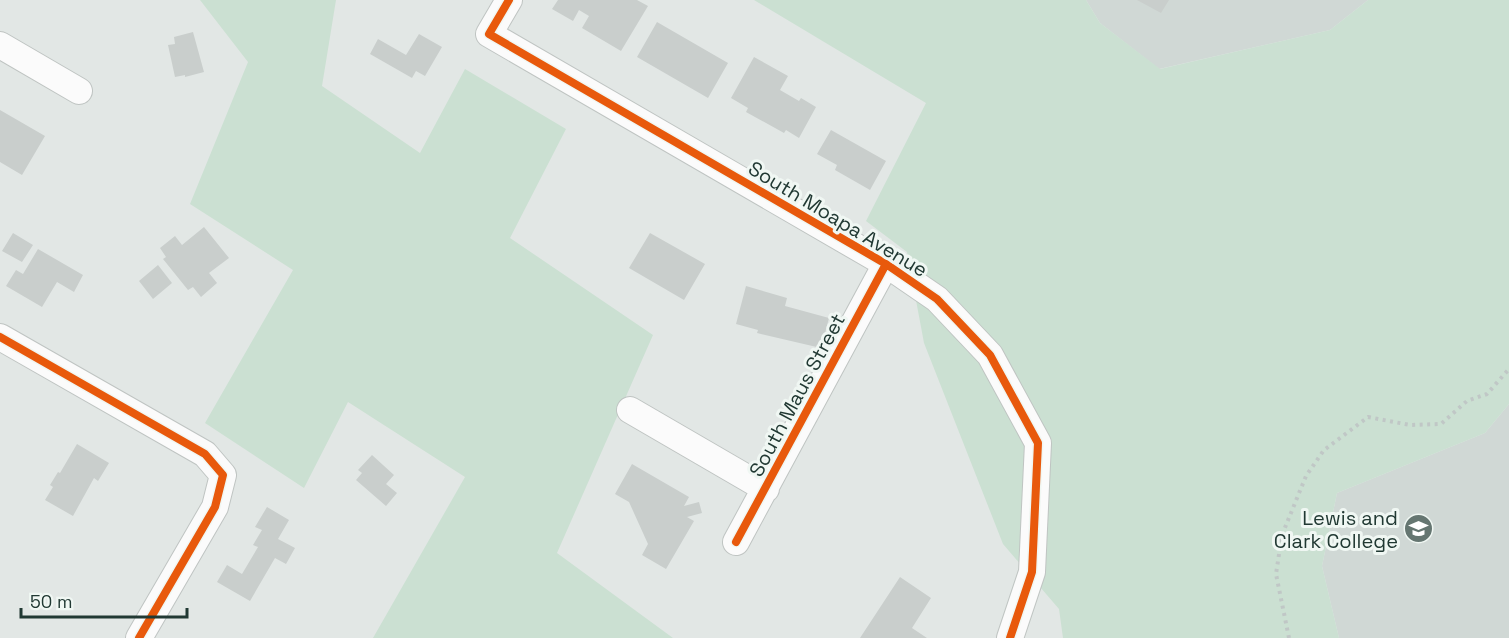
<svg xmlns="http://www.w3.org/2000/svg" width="1509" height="638" font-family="'Space Grotesk',sans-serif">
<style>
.built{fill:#d0d8d5}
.green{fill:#cbe0d2}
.building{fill:#c9cecc}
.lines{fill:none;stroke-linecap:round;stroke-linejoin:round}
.minor-casing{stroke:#bfc4c2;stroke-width:28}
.path{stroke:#c0c7c6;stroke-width:4;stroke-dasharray:3 4.5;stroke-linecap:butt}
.minor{stroke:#fbfbfb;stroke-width:26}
.cycleway-casing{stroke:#f0f7f3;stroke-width:11}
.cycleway{stroke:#e8590c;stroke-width:8}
.labels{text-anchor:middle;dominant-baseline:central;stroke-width:6;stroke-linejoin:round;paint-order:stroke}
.street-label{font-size:20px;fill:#213933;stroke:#f0f7f3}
.poi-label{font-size:20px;fill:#213933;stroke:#f0f7f3;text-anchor:end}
</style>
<rect width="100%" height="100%" fill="#e2e7e5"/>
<path class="built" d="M1086 0H1368L1330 30 1159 69 1100 23Z
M1509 404V638H1339L1322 566 1337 493 1485 433Z"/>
<path class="green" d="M200 0H336L322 86 420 153 465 69 566 129 510 238 653 335 557 553 673 638H373L465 477 348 402 304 488 205 423 293 270 190 204 248 62Z
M754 0H1086L1100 23 1160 69 1330 30 1368 0H1509V404L1485 433 1337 493 1322 566 1339 638H1063L1059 609 1003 544 924 343 907 252 866 221 926 103Z"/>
<path class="building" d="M558 0H637L648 6 621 51 582 28 589 16 579 10 573 21 552 9Z
M1137 0H1169L1161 13Z
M657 22 728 63 708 98 637 57Z
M193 32 204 72 185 77V75L175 77 168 45 175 44 174 37Z
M419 34 442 47 425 76 416 71 412 78 370 54 378 39 406 55Z
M754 57 788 76 780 90 799 101 801 98 816 107 799 138 786 130 784 133 746 112 748 108 731 98Z
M0 110 45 136 22 175 0 162Z
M831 130 886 161 870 190 835 170 837 165 817 154Z
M204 227 229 258 209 273 217 283 201 297 193 287 188 290 163 259 166 257 160 248 175 236 182 245Z
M13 233 33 245 22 262 2 251Z
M650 233 705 264 684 300 629 268Z
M38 249 83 275 74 292 57 282 42 307 6 286 16 270 23 274Z
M158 265 172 283 153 299 139 281Z
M746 286 787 298 785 306 829 318 821 348 757 333 758 330 736 324Z
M77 444 109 463 98 481 94 478 73 516 45 500 53 487 50 485 58 472 60 473Z
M372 455 394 475 386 484 397 493 386 506 356 480 362 473 358 470Z
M632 464 689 497 684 506 699 502 702 513 687 517 694 521 666 569 642 555 648 544 629 502 615 494Z
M267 507 289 520 278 539 295 548 286 564 275 558 250 601 217 582 227 565 242 574 258 547 253 545 262 530 255 527Z
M900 577 931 598 912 628 927 638H860Z"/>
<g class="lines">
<defs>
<path id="minor" d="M509 0 489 34 886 264 937 299 990 355 1038 443 1032 572 1010 638
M0 45 79 91
M0 337 205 454 223 475 215 507 139 638
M630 410 766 489
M736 542 886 264"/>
</defs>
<use href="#minor" class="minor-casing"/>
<path class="path" d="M1289 638 1276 574 1282 535 1306 476 1324 450 1368 417 1410 425 1441 424 1467 401 1487 394 1509 369"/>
<use href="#minor" class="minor"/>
<defs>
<path id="cycleway" d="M509 0 489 34 886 264 937 299 990 355 1038 443 1032 572 1010 638
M0 337 205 454 223 475 215 507 139 638
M736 542 886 264"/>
</defs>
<use href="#cycleway" class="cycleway-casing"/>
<use href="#cycleway" class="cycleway"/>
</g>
<defs>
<symbol id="university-disc" viewBox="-11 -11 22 22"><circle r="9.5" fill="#657671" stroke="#f0f7f3"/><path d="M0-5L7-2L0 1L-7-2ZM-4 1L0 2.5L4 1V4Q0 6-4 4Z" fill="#fff"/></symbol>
</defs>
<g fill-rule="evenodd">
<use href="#university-disc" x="1402" y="512" width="33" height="33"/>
</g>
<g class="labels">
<g class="street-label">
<text transform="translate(838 219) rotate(31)">South Moapa Avenue</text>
<text transform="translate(797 395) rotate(-62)">South Maus Street</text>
</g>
<g class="poi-label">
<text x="1398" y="518">Lewis and<tspan x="1398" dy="23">Clark College</tspan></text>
</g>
</g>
<path d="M21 608v9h166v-9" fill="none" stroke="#213933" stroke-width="3"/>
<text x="30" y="608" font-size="18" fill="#213933" stroke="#f0f7f3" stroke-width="4.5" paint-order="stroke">50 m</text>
</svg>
